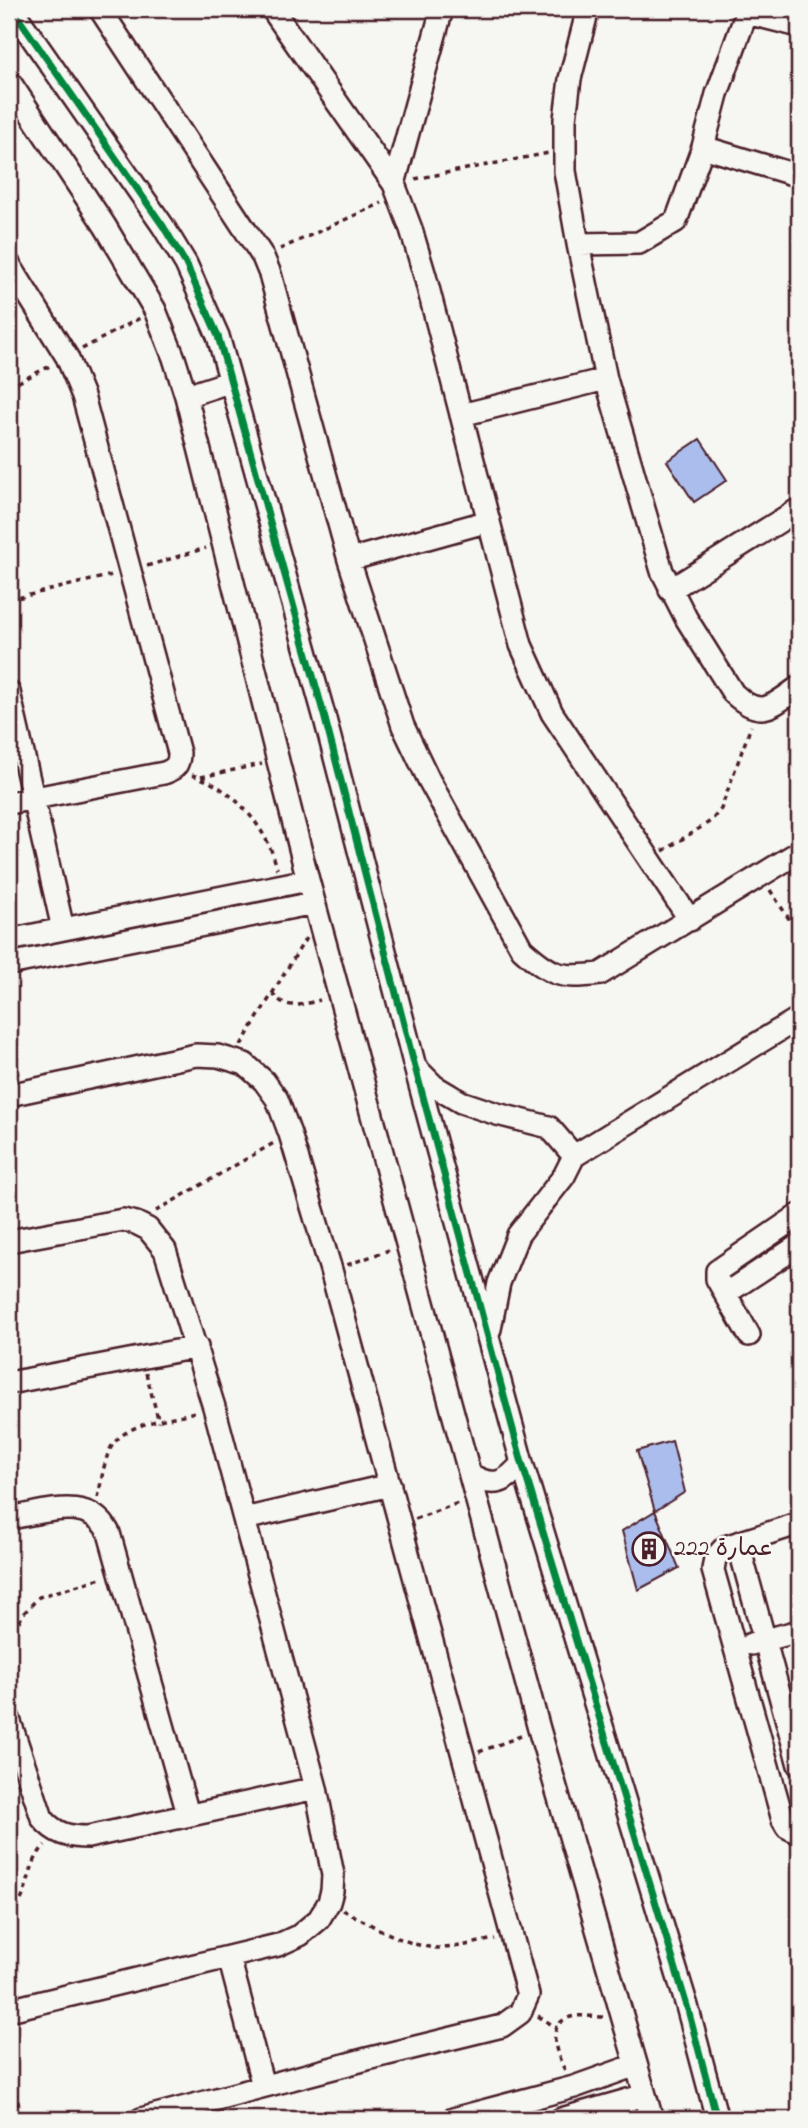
<svg xmlns="http://www.w3.org/2000/svg" width="808" height="2128" font-family="'Indie Flower','Playpen Sans Arabic',sans-serif">
<style>
.building{fill:#abbdec;stroke:#4a1f2b;stroke-width:2}
.lines{fill:none;stroke-linecap:round;stroke-linejoin:round}
.minor-casing{stroke:#4a1f2b;stroke-width:26}
.path{stroke:#4a1f2b;stroke-width:3.5;stroke-dasharray:5 5;stroke-linecap:butt}
.minor{stroke:#f6f6f2;stroke-width:21}
.cycleway-casing{stroke:#f6f6f2;stroke-width:11}
.cycleway{stroke:#00873e;stroke-width:7}
.labels{text-anchor:middle;dominant-baseline:central;stroke-width:5;stroke-linejoin:round;paint-order:stroke}
.poi-label{font-size:24px;fill:#4a1f2b;stroke:#f6f6f2;text-anchor:start}
</style>
<rect width="100%" height="100%" fill="#f6f6f2"/>
<filter id="ink" filterUnits="userSpaceOnUse"><feTurbulence type="fractalNoise" baseFrequency=".0143" numOctaves="2"/><feDisplacementMap in="SourceGraphic" scale="14" xChannelSelector="R" yChannelSelector="G"/><feConvolveMatrix kernelMatrix="1 2 1 2 8 2 1 2 1" color-interpolation-filters="sRGB"/></filter>
<g filter="url(#ink)">
<path class="building" d="M700 439 727 480 694 502 667 461Z
M672 1441 685 1492 655 1511 637 1451Z
M655 1511 679 1568 638 1590 622 1531Z"/>
<g class="lines">
<defs>
<path id="minor" d="M12 9 163 226 186 264 218 336 324 715 415 1067 522 1463 687 2006 717 2119
M100 9 263 257 270 274 349 560 403 726 429 780 522 949C552 976 560 979 600 974L799 852
M272 9 394 184 411 229 425 276 521 645 552 713 690 920
M588 9 570 79 565 119V171L578 244 606 379 662 571 686 618 733 693C761 720 772 706 799 687
M747 13 799 26
M9 81 105 226 155 310 174 358 186 396 308 880 539 1729 652 2119
M703 147 717 94 748 9
M394 184 442 9
M578 244 639 243 676 221 703 147 799 176
M9 264 67 357 83 396 179 753C179 765 175 769 164 773L9 803
M186 396 229 382
M461 415 606 379
M349 560 489 521
M670 590 799 509
M9 692 63 929
M9 940 308 880
M9 964 314 903
M416 1068 434 1086 461 1102 497 1114 549 1127 574 1156
M9 1095 196 1055 218 1056 245 1064 264 1081 277 1099 290 1134 331 1270 528 1995 520 2013 502 2026 367 2059 141 2119
M9 1241 123 1220 136 1223 148 1229 165 1250 214 1407 316 1788 333 1875 332 1891 329 1902 319 1919 300 1935 278 1945 9 2010
M725 1294 799 1245
M490 1329 499 1283 518 1235 564 1176 574 1156 799 1018
M749 1335 717 1279V1271L799 1215
M9 1383 197 1347
M470 1474C493 1489 506 1483 522 1463
M9 1518C45 1513 89 1494 109 1533L188 1814
M244 1519 390 1485
M791 1526 725 1547 715 1558 713 1570 783 1820 787 1827 799 1833
M738 1543 799 1765
M751 1644 799 1631
M9 1719 42 1818C55 1834 68 1837 88 1837L316 1788
M229 1957 263 2086
M453 2119 574 2087 636 2065
M561 2119 645 2095"/>
</defs>
<use href="#minor" class="minor-casing"/>
<path class="path" d="M415 179 549 153
M280 249 382 203
M82 349 140 318
M9 387 50 366
M147 566 206 548
M9 600 112 575
M192 775C233 787 268 828 277 869
M201 777 262 764
M663 851 711 821 721 809 751 726
M770 890 799 934
M272 993C286 1011 301 1005 320 1000
M9 1024 18 1074
M241 1045 306 938
M156 1211 274 1143
M347 1265 389 1250
M146 1373 159 1422
M98 1498C101 1483 103 1467 108 1454 119 1422 167 1420 195 1412
M415 1519 461 1502
M9 1639 24 1613 39 1597 104 1577
M479 1752 521 1736
M343 1910C373 1925 405 1947 440 1948 458 1948 477 1942 495 1939
M9 1916C31 1897 25 1866 45 1845
M538 2016 557 2028
M565 2070C555 2052 544 2020 576 2016 585 2015 595 2017 604 2017
M9 2072 23 2119"/>
<use href="#minor" class="minor"/>
<defs>
<path id="cycleway" d="M12 9 163 226 186 264 218 336 324 715 415 1067 522 1463 687 2006 717 2119"/>
</defs>
<use href="#cycleway" class="cycleway-casing"/>
<use href="#cycleway" class="cycleway"/>
</g>
</g>
<defs>
<symbol id="building-ring" viewBox="-11 -11 22 22"><circle r="9.5" fill="#f6f6f2" stroke="#4a1f2b" stroke-width="1.5"/><path d="M-4-6H4V6H1V3H-1V6H-4ZM-2.5-4.3h1.7v1.8h-1.7ZM.8-4.3h1.7v1.8H.8ZM-2.5-1h1.7V.8h-1.7ZM.8-1h1.7V.8H.8Z" fill="#4a1f2b"/></symbol>
</defs>
<g fill-rule="evenodd">
<use href="#building-ring" x="630" y="1530" width="38" height="38"/>
</g>
<g class="labels">
<g class="poi-label">
<text x="674" y="1549">عمارة 222</text>
</g>
</g>
<rect width="808" height="2128" fill="none" stroke="#f6f6f2" stroke-width="35"/>
<rect x="18" y="18" width="773" height="2093" fill="none" stroke="#4a1f2b" stroke-width="2.5" filter="url(#ink)"/>
</svg>
